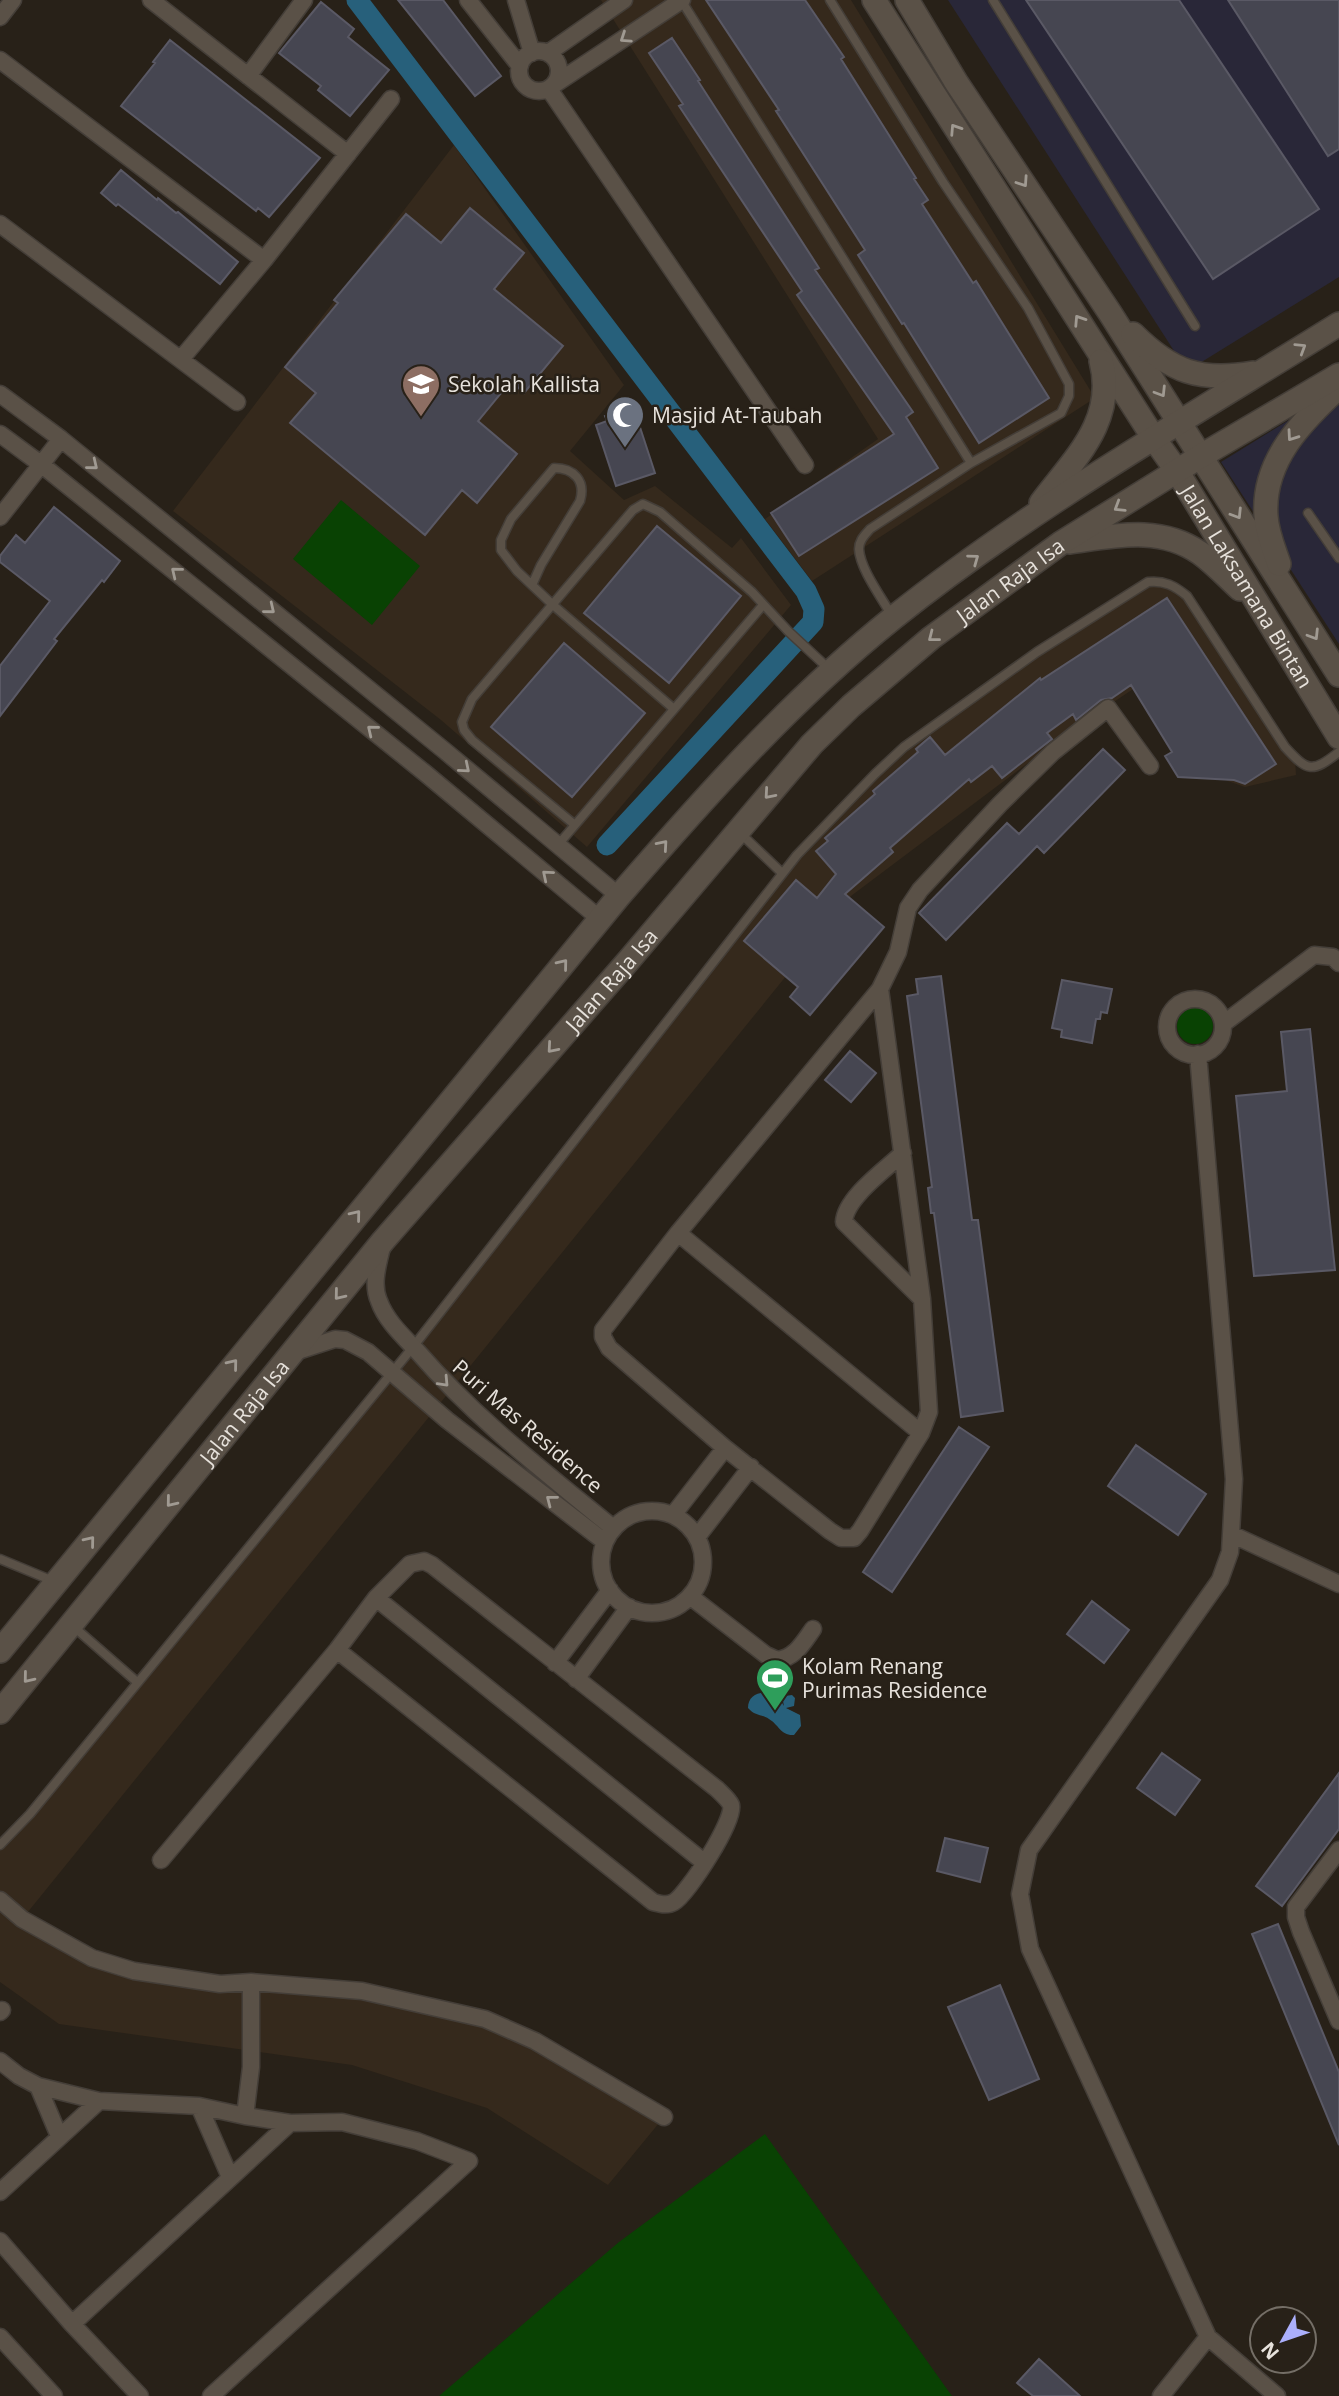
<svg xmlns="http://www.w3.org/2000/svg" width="1339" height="2396" font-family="'Open Sans',sans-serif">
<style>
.built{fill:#35291c}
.industrial{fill:#292738}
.green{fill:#094203}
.water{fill:#27607b}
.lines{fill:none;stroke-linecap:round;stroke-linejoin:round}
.canal{stroke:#27607b;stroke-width:21}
.building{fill:#464651;stroke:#5a5965;stroke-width:2}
.service-casing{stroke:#443e38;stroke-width:11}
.minor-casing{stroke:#443e38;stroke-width:19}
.secondary-casing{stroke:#443e38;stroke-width:26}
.service{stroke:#5a5147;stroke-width:8}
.minor{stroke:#5a5147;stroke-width:16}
.secondary{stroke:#5a5147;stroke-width:23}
.oneway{stroke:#a09a92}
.labels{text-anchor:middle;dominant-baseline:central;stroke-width:5;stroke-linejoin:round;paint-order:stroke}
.poi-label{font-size:21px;fill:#e7e2dc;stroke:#282118;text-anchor:start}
.street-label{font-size:21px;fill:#e7e2dc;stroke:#282118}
</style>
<rect width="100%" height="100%" fill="#282118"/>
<path class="built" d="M601 0H851L1095 398 812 581 765 519 878 439Z
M454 145 624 385 570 451 624 500 655 486 732 548 741 538 791 605 587 847 441 720 173 511Z
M1148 582 1178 589 1295 758 1296 775 1245 787 1225 780 1157 673 1072 730 851 896 23 1918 134 1971 362 1991 485 2019 664 2117 608 2185 487 2108 352 2065 59 2024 0 1982V1845L392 1372 782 873 904 747 1037 652Z"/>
<path class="industrial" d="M948 0H1339V277L1187 371Z
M1339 389V644L1221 462Z"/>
<path class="green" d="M341 500 420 566 372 625 293 559Z
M1177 1026a18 18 0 1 1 36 0a18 18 0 1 1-36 0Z
M765 2134 952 2396H439L619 2242Z"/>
<path class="water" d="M766 1692 779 1698 784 1706 783 1701 785 1696 792 1695 795 1698 794 1706 786 1708 800 1715 801 1726 794 1735C781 1736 779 1725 769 1719 761 1714 755 1716 748 1708 748 1697 756 1693 766 1692Z"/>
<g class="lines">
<path class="canal" d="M357 0 806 591 814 609 813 622 607 845"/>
</g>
<path class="building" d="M398 0H443L501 76 475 96Z
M706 0H805L844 57 841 59 916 178 914 179 928 200 922 204 973 283 976 281 1049 398 979 443 904 323 902 324 858 255 865 250 776 111 779 110Z
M1026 0H1179L1319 209 1213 279Z
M1228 0H1339V149L1328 156Z
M321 2 354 29 348 37 389 70 350 116 318 90 321 86 279 53Z
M672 38 700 80 698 81 819 268 815 270 913 412 906 417 938 468 799 556 771 513 894 434 797 295 802 291 679 106 683 104 649 53Z
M170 40 320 158 269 217 258 208 256 211 121 106 155 63 153 62Z
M121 170 157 200 158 198 176 213 178 212 238 262 220 284 118 204 116 206 101 193Z
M470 208 524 253 494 289 563 346 524 393 511 381 478 421 517 454 477 503 462 490 425 535 290 423 316 393 285 367 338 303 334 300 406 214 441 243Z
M621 410 623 416 635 412 655 473 616 486 596 425 607 421 605 416Z
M54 507 120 561 104 582 102 580 54 639 57 641 0 716V666L50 601 0 562V556L16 535 25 543Z
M657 526 741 596 669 683 584 613Z
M1167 598 1276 764 1245 784 1234 780 1178 777 1165 756 1172 752 1131 685 1112 698 1101 700 1076 720 1073 714 1047 733 1052 739 1002 778 992 766 971 782 969 779 890 848 893 852 845 894 884 927 810 1015 790 997 798 987 744 941 796 880 817 898 836 874 816 851 828 841 825 838 875 794 873 791 918 752 916 749 930 737 945 755 1040 678 1041 680Z
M564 643 645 713 572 797 491 727Z
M1103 749 1125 770 1044 853 1037 846 946 940 919 913 1007 823 1019 834Z
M941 976 972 1220H978L1003 1411 961 1417 934 1213H931L928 1188 932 1187 907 996 918 994 916 979Z
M1062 980 1112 989 1107 1013 1101 1012 1100 1019H1096L1092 1043 1061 1037 1062 1030 1052 1028Z
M1310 1029 1335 1270 1254 1276 1236 1096 1287 1091 1281 1032Z
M850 1051 876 1073 851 1102 825 1080Z
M959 1427 989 1447 892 1592 863 1572Z
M1136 1445 1206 1494 1178 1535 1108 1486Z
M1092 1601 1129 1630 1104 1663 1067 1634Z
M1162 1753 1200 1780 1175 1815 1137 1788Z
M1339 1773V1829L1282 1906 1256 1886Z
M945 1838 988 1848 980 1882 937 1871Z
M1278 1924 1339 2072V2145L1252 1934Z
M1000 1985 1039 2079 989 2100 948 2007Z
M1039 2359 1080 2396H1033L1017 2383Z"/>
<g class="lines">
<defs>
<path id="service" d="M681 0 971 463
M830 0 943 182 1028 308 1069 384V396L1061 413 971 463 870 529C865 535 859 540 859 549 860 569 882 598 892 616
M993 0 1195 326
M1308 513 1339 558
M532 585 541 565 580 501C586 481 574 468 554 468L511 519 501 540V550L517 571 553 605 674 709
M575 825 472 740 464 730 462 722 472 699 633 510 643 504 660 512 752 592 788 631 829 669
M739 832 782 873
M557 846 763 605
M0 1559 53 1581
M74 1627 137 1682
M0 1845 30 1814 413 1347 797 855 875 774 904 747 1037 652 1148 582C1164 580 1175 586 1187 596L1285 747C1308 772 1312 773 1339 752"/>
<path id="minor" d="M151 0 348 154
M468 0 520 66
M516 0 532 53
M0 17 13 0
M519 71a20 20 0 1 1 40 0a20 20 0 1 1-40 0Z
M548 53 624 0
M0 60 264 260
M248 76 304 0
M555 84 682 0
M549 89 805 465
M0 224 237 402
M181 359 264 260 391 99
M0 394 61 439 445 751 619 896
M0 434 42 465 425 773 600 919
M0 517 61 439
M880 989 922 1299 929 1412 921 1433 860 1531 854 1538H841L830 1531 725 1448 609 1348 603 1337V1330L678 1233 880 989 898 952 908 908 920 890 1000 804 1053 752 1108 708 1150 766
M1167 1027a28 28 0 1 1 56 0a28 28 0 1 1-56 0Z
M1223 1024 1314 955 1333 957 1339 963
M1198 1054 1234 1479 1230 1552 1220 1580 1029 1850 1020 1894 1030 1949 1208 2337 1277 2396
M903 1153C886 1169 845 1198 844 1222L922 1299
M678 1233 921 1433
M383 1243C379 1261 371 1283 379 1301 386 1321 404 1337 418 1352 476 1419 545 1472 613 1528
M295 1352 335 1339 345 1340 368 1352 447 1420 605 1542
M601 1562a51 51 0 1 1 102 0a51 51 0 1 1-102 0Z
M673 1515 725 1448
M1231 1534 1339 1584
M697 1537 751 1467
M691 1597 766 1655 777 1660C795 1658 803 1643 813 1629
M376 1598 705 1863
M555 1663 610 1590
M576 1679 629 1607
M1339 1850 1296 1907V1917L1301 1932 1339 2021
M161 1860 337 1650 376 1598 410 1564 424 1561 432 1565 717 1789C721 1793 729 1800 731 1805 736 1819 687 1895 674 1902 667 1906 661 1904 653 1902L337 1650
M0 1900 22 1919 92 1958 134 1971 220 1984 251 1982 362 1991 485 2019 535 2041 664 2117
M0 2012 2 2010
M0 2061 19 2076 38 2086 99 2101 199 2106 245 2116 290 2123 342 2122 417 2141 469 2161 211 2396
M38 2086 59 2136
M199 2106 230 2177
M245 2116 251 2067V1982
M0 2192 99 2101
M0 2241 72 2324 140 2396
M72 2324 290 2123
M0 2337 54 2396
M1161 2396 1208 2337"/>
<g id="secondary">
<path id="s1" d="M874 0 1155 440 1177 471 1339 737"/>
<path d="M907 0 956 82 1110 313 1339 675"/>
<path d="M1133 334C1171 372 1200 382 1253 373"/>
<path d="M1041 503C1073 460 1117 421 1101 361"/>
<path d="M1069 542C1114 536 1160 525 1200 553 1214 563 1227 577 1240 589"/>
<path d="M1279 564C1274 549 1267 533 1266 516 1262 461 1302 421 1339 387"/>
<path d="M0 1651 619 896C704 798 791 700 893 618 1032 507 1188 418 1339 324"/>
<path id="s2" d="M0 1712 383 1241 629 960 812 744 851 706 931 638 1061 543 1201 456 1339 375"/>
</g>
</defs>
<use href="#service" class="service-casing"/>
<use href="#minor" class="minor-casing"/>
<use href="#secondary" class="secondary-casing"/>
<use href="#service" class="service"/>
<use href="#minor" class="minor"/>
<use href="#secondary" class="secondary"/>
</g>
<defs><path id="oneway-chevron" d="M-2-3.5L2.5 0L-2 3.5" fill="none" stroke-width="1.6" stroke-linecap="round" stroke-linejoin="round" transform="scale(1.75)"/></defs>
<g class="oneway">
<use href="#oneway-chevron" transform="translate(625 38) rotate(146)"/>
<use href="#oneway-chevron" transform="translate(955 129) rotate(-123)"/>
<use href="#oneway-chevron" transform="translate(1023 182) rotate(56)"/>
<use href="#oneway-chevron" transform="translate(1079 320) rotate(-123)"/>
<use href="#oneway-chevron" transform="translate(1301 348) rotate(-32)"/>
<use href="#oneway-chevron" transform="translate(1161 392) rotate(58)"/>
<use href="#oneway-chevron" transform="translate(1292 436) rotate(125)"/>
<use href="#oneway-chevron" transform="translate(93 465) rotate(39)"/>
<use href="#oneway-chevron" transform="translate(1119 507) rotate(148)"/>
<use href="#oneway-chevron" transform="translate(1237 514) rotate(58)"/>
<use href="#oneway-chevron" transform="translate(974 559) rotate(-36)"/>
<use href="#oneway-chevron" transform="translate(176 572) rotate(-141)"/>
<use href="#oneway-chevron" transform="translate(270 609) rotate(39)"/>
<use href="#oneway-chevron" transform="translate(1314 635) rotate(58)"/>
<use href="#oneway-chevron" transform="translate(933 637) rotate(142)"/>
<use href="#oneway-chevron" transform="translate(372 730) rotate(-141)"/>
<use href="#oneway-chevron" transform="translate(465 768) rotate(40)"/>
<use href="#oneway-chevron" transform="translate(769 794) rotate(131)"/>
<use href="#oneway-chevron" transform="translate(663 845) rotate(-49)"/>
<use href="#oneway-chevron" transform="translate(547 875) rotate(-140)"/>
<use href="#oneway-chevron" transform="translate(563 964) rotate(-51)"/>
<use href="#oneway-chevron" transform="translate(552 1048) rotate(131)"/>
<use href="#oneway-chevron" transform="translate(356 1215) rotate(-51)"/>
<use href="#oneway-chevron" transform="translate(339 1295) rotate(129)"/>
<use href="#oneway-chevron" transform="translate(233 1364) rotate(-51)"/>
<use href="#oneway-chevron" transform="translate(444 1382) rotate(47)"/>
<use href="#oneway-chevron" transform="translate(551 1500) rotate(-142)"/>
<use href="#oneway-chevron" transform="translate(171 1502) rotate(129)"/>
<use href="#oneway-chevron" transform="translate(90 1541) rotate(-51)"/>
<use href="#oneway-chevron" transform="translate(28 1678) rotate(129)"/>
</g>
<defs>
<symbol id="school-pin" viewBox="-11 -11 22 30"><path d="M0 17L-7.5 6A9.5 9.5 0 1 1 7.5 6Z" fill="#8d6e63" stroke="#282118"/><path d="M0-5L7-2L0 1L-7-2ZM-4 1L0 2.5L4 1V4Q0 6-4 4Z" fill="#fff"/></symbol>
<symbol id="mosque-pin" viewBox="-11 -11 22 30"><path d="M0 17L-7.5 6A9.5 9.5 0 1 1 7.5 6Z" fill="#6b7280" stroke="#282118"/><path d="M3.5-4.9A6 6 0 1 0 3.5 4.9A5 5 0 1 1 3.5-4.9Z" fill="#fff"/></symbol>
<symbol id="stadium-pin" viewBox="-11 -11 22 30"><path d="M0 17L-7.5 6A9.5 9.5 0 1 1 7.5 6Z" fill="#2e9e5b" stroke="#282118"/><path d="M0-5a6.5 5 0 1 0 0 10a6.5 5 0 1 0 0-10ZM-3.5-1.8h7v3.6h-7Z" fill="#fff"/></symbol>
</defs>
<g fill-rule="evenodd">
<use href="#school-pin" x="399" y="362" width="44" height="60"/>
<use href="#mosque-pin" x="603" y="393" width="44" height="60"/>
<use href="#stadium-pin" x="753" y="1656" width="44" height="60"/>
</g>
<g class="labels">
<g class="poi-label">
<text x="448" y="384">Sekolah Kallista</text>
<text x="652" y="415">Masjid At-Taubah</text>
<text x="802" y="1666">Kolam Renang<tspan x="802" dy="24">Purimas Residence</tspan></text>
</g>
<g class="street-label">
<text stroke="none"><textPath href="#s2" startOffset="1521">Jalan Raja Isa</textPath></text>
<text stroke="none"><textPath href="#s1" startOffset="695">Jalan Laksamana Bintan</textPath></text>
<text stroke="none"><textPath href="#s2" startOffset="954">Jalan Raja Isa</textPath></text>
<text stroke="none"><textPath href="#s2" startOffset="387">Jalan Raja Isa</textPath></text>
<text transform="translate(528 1426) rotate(41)">Puri Mas Residence</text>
</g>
</g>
<g transform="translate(1283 2340) rotate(230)"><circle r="33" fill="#282118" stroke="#746e66" stroke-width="2"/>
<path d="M0-5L12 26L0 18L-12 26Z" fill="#abaffb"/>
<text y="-10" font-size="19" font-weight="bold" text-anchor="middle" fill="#e7e2dc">N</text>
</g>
</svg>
